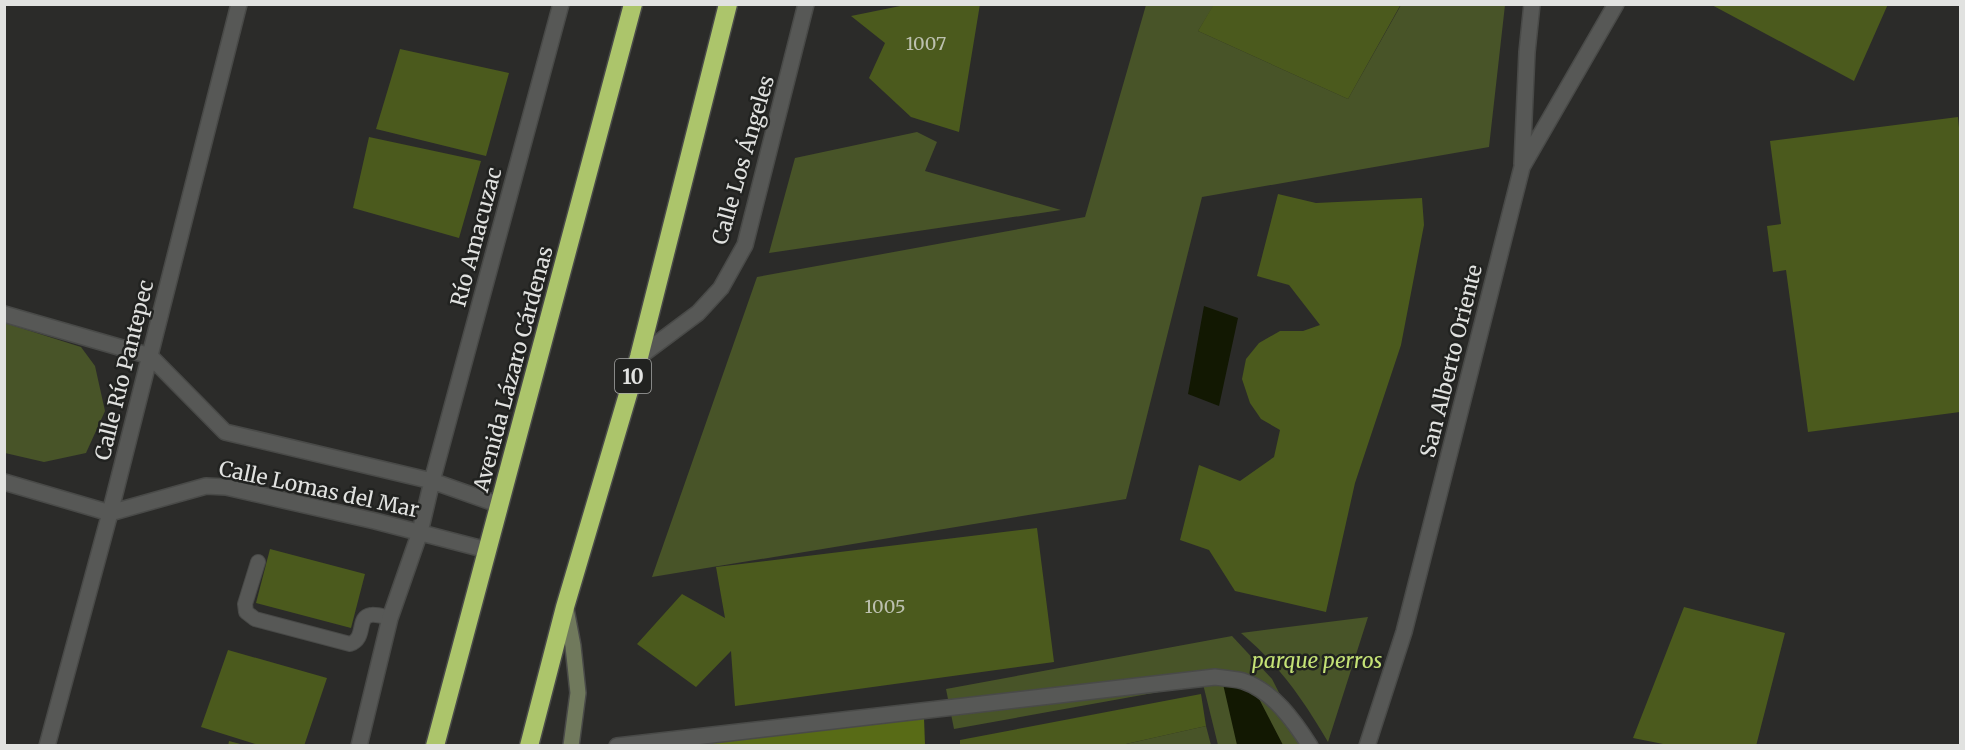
<svg xmlns="http://www.w3.org/2000/svg" width="1965" height="750" font-family="Merriweather,serif">
<style>
.green{fill:#485428}
.forest{fill:#586b16}
.water{fill:#121802}
.building{fill:#4b5a1d}
.lines{fill:none;stroke-linecap:round;stroke-linejoin:round}
.lane-casing{stroke:#494a48;stroke-width:16}
.street-casing{stroke:#494a48;stroke-width:18}
.secondary-casing{stroke:#494a48;stroke-width:18}
.highway-casing{stroke:#494a48;stroke-width:21}
.lane{stroke:#575856;stroke-width:14}
.street{stroke:#575856;stroke-width:15}
.secondary{stroke:#70795c;stroke-width:15}
.highway{stroke:#acc56b;stroke-width:18}
.labels{text-anchor:middle;dominant-baseline:central;stroke-width:5;stroke-linejoin:round;paint-order:stroke}
.number-label{font-size:18px;fill:#bcc0af}
.shield{fill:#212220;stroke:#a7a8a6;stroke-width:1.5}
.shield-label{font-size:20px;font-weight:bold;fill:#e1e2e0}
.street-label{font-size:21px;fill:#e1e2e0;stroke:#212220}
.park-label{font-size:21px;font-style:italic;fill:#c5e276;stroke:#212220}
</style>
<rect width="100%" height="100%" fill="#2b2b29"/>
<path class="green" d="M1146 5H1214L1198 31 1348 99 1401 5H1505L1489 147 1202 197 1126 499 652 577 757 277 1085 217Z
M917 132 937 142 925 171 1061 210 769 253 795 158Z
M5 323 81 347 95 366 105 411 86 453 44 462 5 453Z
M1368 617 1328 742C1302 698 1280 666 1241 633Z
M1232 636 1272 679 1306 745H1218L1203 684 954 729 946 689Z
M1206 726 1211 745 1117 746Z"/>
<path class="forest" d="M924 718 925 745 628 746Z"/>
<path class="water" d="M1204 306 1238 318 1219 406 1188 394Z
M1223 684 1256 693 1283 745H1237Z"/>
<path class="building" d="M910 4H980L959 132 911 117 869 78 885 43 851 16Z
M1214 4H1401L1348 99 1198 31Z
M1710 4H1888L1854 81Z
M400 49 509 73 486 156 376 129Z
M1958 117 1960 138V412L1808 432 1786 270 1773 272 1767 226 1781 224 1770 141Z
M369 137 481 161 459 238 353 208Z
M1278 194 1316 203 1422 198 1424 225 1401 345 1355 483 1326 612 1235 591 1209 550 1180 540 1199 465 1240 481 1274 457 1280 430 1261 419 1250 403 1242 379 1246 359 1259 343 1280 331H1303L1320 325 1289 285 1257 276Z
M1037 528 1054 662 735 706 731 651 696 687 637 644 682 594 725 618 716 567Z
M270 549 365 574 351 628 256 603Z
M1684 607 1785 633 1756 746H1673L1633 738Z
M228 650 327 678 304 746H262L201 727Z
M1201 694 1206 726 1117 746H960V740Z
M229 741 244 745V746H228Z"/>
<g class="lines">
<defs>
<path id="lane" d="M258 562 245 604 246 612 255 619 350 644C367 638 356 617 371 615 376 614 385 617 390 618"/>
<path id="street" d="M1522 164 1527 52 1532 4
M4 314 150 356 225 432 432 481 561 4
M639 357 698 313 721 288 745 245 806 4
M4 482 110 513 206 486 226 487 375 521 487 550
M47 746 110 513 239 4
M359 746 390 618 420 532 432 481 500 505
M617 746 1215 677C1224 678 1235 679 1243 681 1273 691 1294 721 1310 746
M1367 746 1404 632 1522 167 1616 4"/>
<path id="secondary" d="M566 609 573 646 578 693 571 746"/>
<path id="highway" d="M435 746 633 4
M529 746 565 607 639 357 728 4"/>
</defs>
<use href="#lane" class="lane-casing"/>
<use href="#street" class="street-casing"/>
<use href="#secondary" class="secondary-casing"/>
<use href="#highway" class="highway-casing"/>
<use href="#lane" class="lane"/>
<use href="#street" class="street"/>
<use href="#secondary" class="secondary"/>
<use href="#highway" class="highway"/>
</g>
<g class="labels">
<g class="number-label">
<text x="926" y="43">1007</text>
<text x="885" y="606">1005</text>
</g>
<rect class="shield" x="615" y="359" width="36" height="34" rx="4.5"/>
<g class="shield-label">
<text x="633" y="376">10</text>
</g>
<g class="street-label">
<text transform="translate(743 160) rotate(-74)">Calle Los Ángeles</text>
<text transform="translate(476 237) rotate(-75)">Río Amacuzac</text>
<text transform="translate(1451 361) rotate(-76)">San Alberto Oriente</text>
<text transform="translate(513 369) rotate(-75)">Avenida Lázaro Cárdenas</text>
<text transform="translate(124 370) rotate(-76)">Calle Río Pantepec</text>
<text transform="translate(319 489) rotate(12)">Calle Lomas del Mar</text>
</g>
<g class="park-label">
<text x="1317" y="660">parque perros</text>
</g>
</g>
<rect width="1965" height="750" fill="none" stroke="#e1e2e0" stroke-width="12"/>
</svg>
